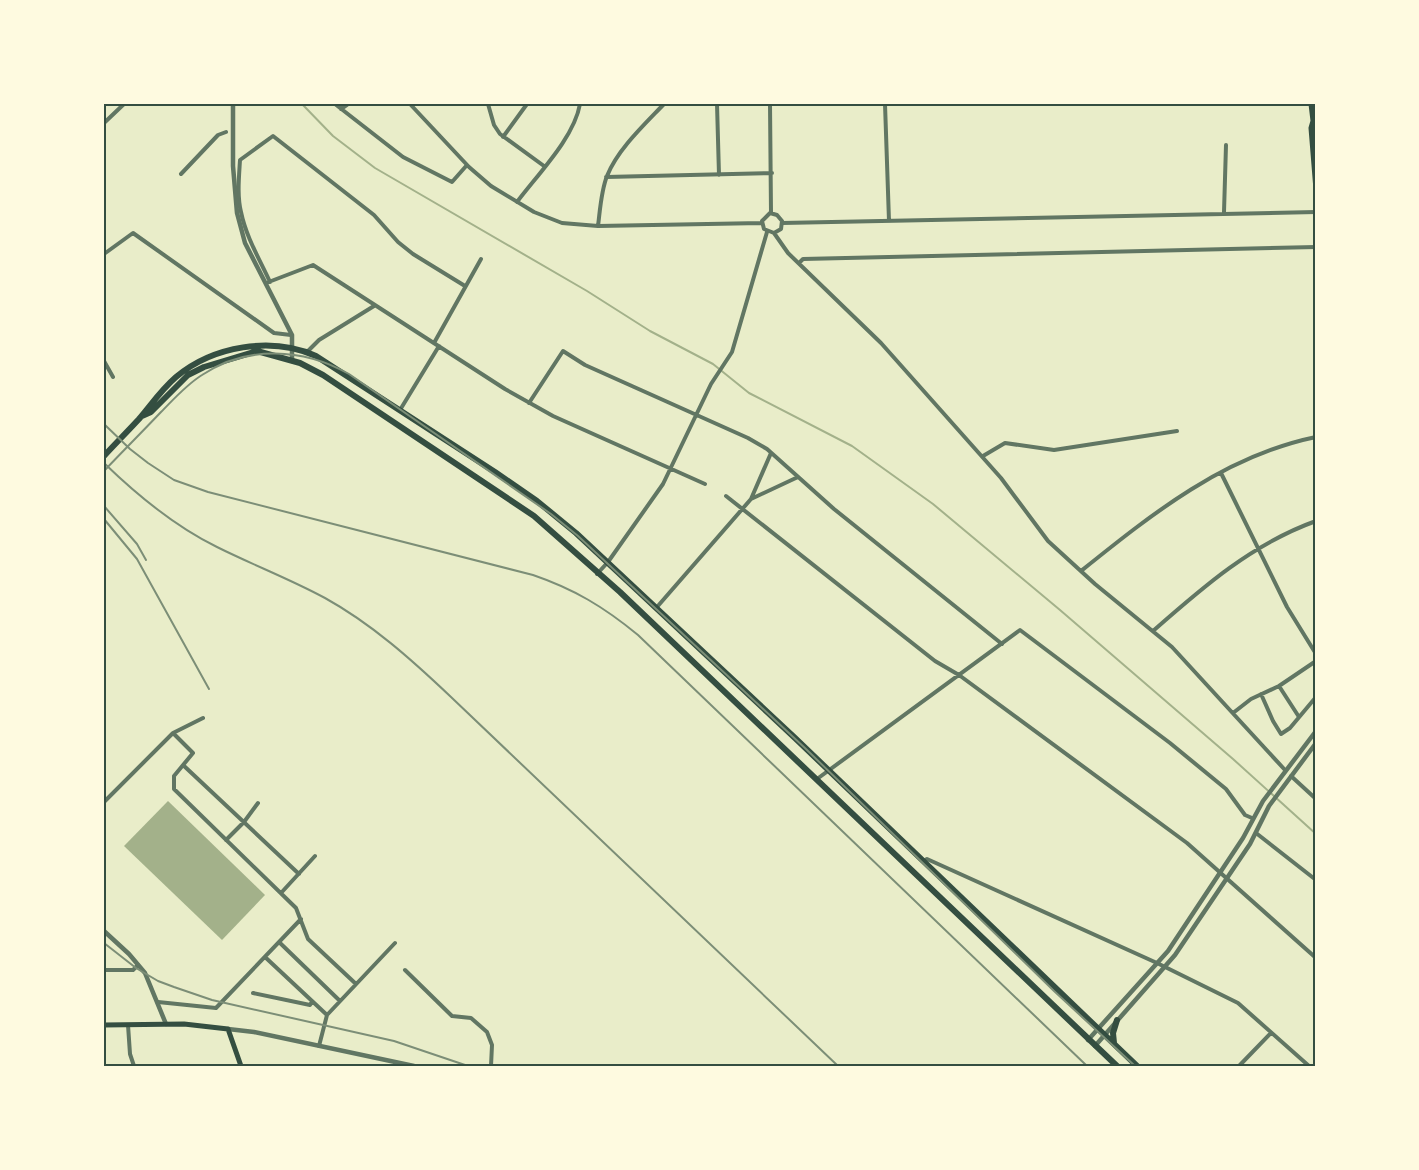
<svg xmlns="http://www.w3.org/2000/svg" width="1419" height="1170" font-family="'IBM Plex Sans',sans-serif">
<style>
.water{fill:#a3b18a}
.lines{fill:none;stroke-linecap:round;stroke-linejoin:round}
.stream{stroke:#a3b18a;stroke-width:2}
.minor{stroke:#617663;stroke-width:4}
.tertiary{stroke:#617663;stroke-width:4.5}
.secondary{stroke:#344e41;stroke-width:5}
.primary{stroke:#344e41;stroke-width:6}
.rail{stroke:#7c8e77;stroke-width:2}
.neatline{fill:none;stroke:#344e41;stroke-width:2}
</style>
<rect width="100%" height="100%" fill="#e9edc9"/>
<path class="water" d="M168 801 265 895 222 940 124 846Z"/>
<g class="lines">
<path class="stream" d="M302 104 333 136 375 168 587 291 650 331 713 364 749 393 852 446 933 504 1060 610 1233 759 1316 834"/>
<path class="minor" d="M335 104 403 157 452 182 467 165
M410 104 469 167 491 186 534 212 562 223 598 226 762 223
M488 104 494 125 500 134 544 166
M717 104 719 175
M770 104 771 213
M885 104 889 221
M341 109 348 104
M104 123 124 104
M503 137 527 104
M181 174 218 135 226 132
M606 177 772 173
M517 202C538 174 574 138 580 104
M1224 212 1226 145
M782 223 1316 212
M598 226C600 211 601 191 607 176 618 149 644 125 664 104
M774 233 781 229 782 221 777 215 770 213 762 221 764 229 774 233 788 253 881 343 1001 478 1048 541 1095 584 1172 647 1285 770
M104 254 133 233 274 333 291 335
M799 263 803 259 1316 247
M270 282C260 260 246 237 241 212 237 196 239 177 240 160L273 136 374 215 398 242 413 254 465 286
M266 283 313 265 505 389 553 416 705 484
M434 343 481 259
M307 352 319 340 374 306
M104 361 113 377
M529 403 563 351 585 365 748 438 767 449 834 509 1002 644
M400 410 439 346
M983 456 1005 443 1054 450 1177 431
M1221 473 1287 607 1316 654
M726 496 935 661 959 675 1187 843 1316 958
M751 499 798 477
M1081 571C1152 514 1224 456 1316 437
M597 574 608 562 663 484 711 384 732 352 767 232
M657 607 751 499 771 453
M1153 631C1203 587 1252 544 1316 521
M1279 686 1299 717
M1261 694 1273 721 1281 734 1290 728 1316 697
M1233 713 1251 699 1279 686 1316 661
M173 733 193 753 174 776V789L296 908 308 939 356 984
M183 765 299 874
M1291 776 1316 799
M817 779 1020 630 1170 743 1226 789 1245 815 1252 818
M104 802 173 733 203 718
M1256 833 1316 880
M226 840 244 822 258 803
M924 861 927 859 1157 963 1238 1003 1309 1066
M281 893 315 856
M279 942 340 1001
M265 957 327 1015
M104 970H133L138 965
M405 970 452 1016 471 1018 487 1032 492 1045 491 1066
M253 993 310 1005 312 1002
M158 1002 216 1008 301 919
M128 1025 130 1054 134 1066
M319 1046 327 1015 395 943
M1239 1066 1271 1033"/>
<path class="tertiary" d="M233 104V166L237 213 245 243 292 335V361
M104 931 129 954 145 973 166 1024
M228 1029 254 1032 414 1066
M1088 1040 1168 951 1243 838 1263 801 1316 731
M1095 1046 1175 955 1250 844 1269 806 1316 743"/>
<path class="secondary" d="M1311 104 1313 121 1311 128 1316 190
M104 1025 184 1024 228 1029 241 1066"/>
<path class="primary" d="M142 416 151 412 188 375 204 367 257 351 300 363 323 375 534 516 620 592 1117 1066
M104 456C115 444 127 432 139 419 151 405 161 390 176 377 213 346 271 336 316 356L495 472 537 501 576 533 795 738 1137 1066
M1114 1043 1113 1033 1117 1020"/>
<path class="rail" d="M104 424 130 449 148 463 174 480 208 492 533 575C574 589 604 607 638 635L1087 1066
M104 463C138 496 174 526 217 547 253 565 290 579 325 598 372 624 412 660 451 697L838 1066
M104 471C123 451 142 432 161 412 174 399 186 385 202 375 247 345 303 348 349 374L551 514 578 536 806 749 1054 991 1135 1066
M104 506 137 544 146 560
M104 519 137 559 209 689
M104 943 136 968 158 981 174 987 212 1000 394 1041 468 1066
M823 1066H824"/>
</g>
<rect width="1419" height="1170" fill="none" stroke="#fefae0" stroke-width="210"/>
<rect x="105" y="105" width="1209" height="960" class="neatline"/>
</svg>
